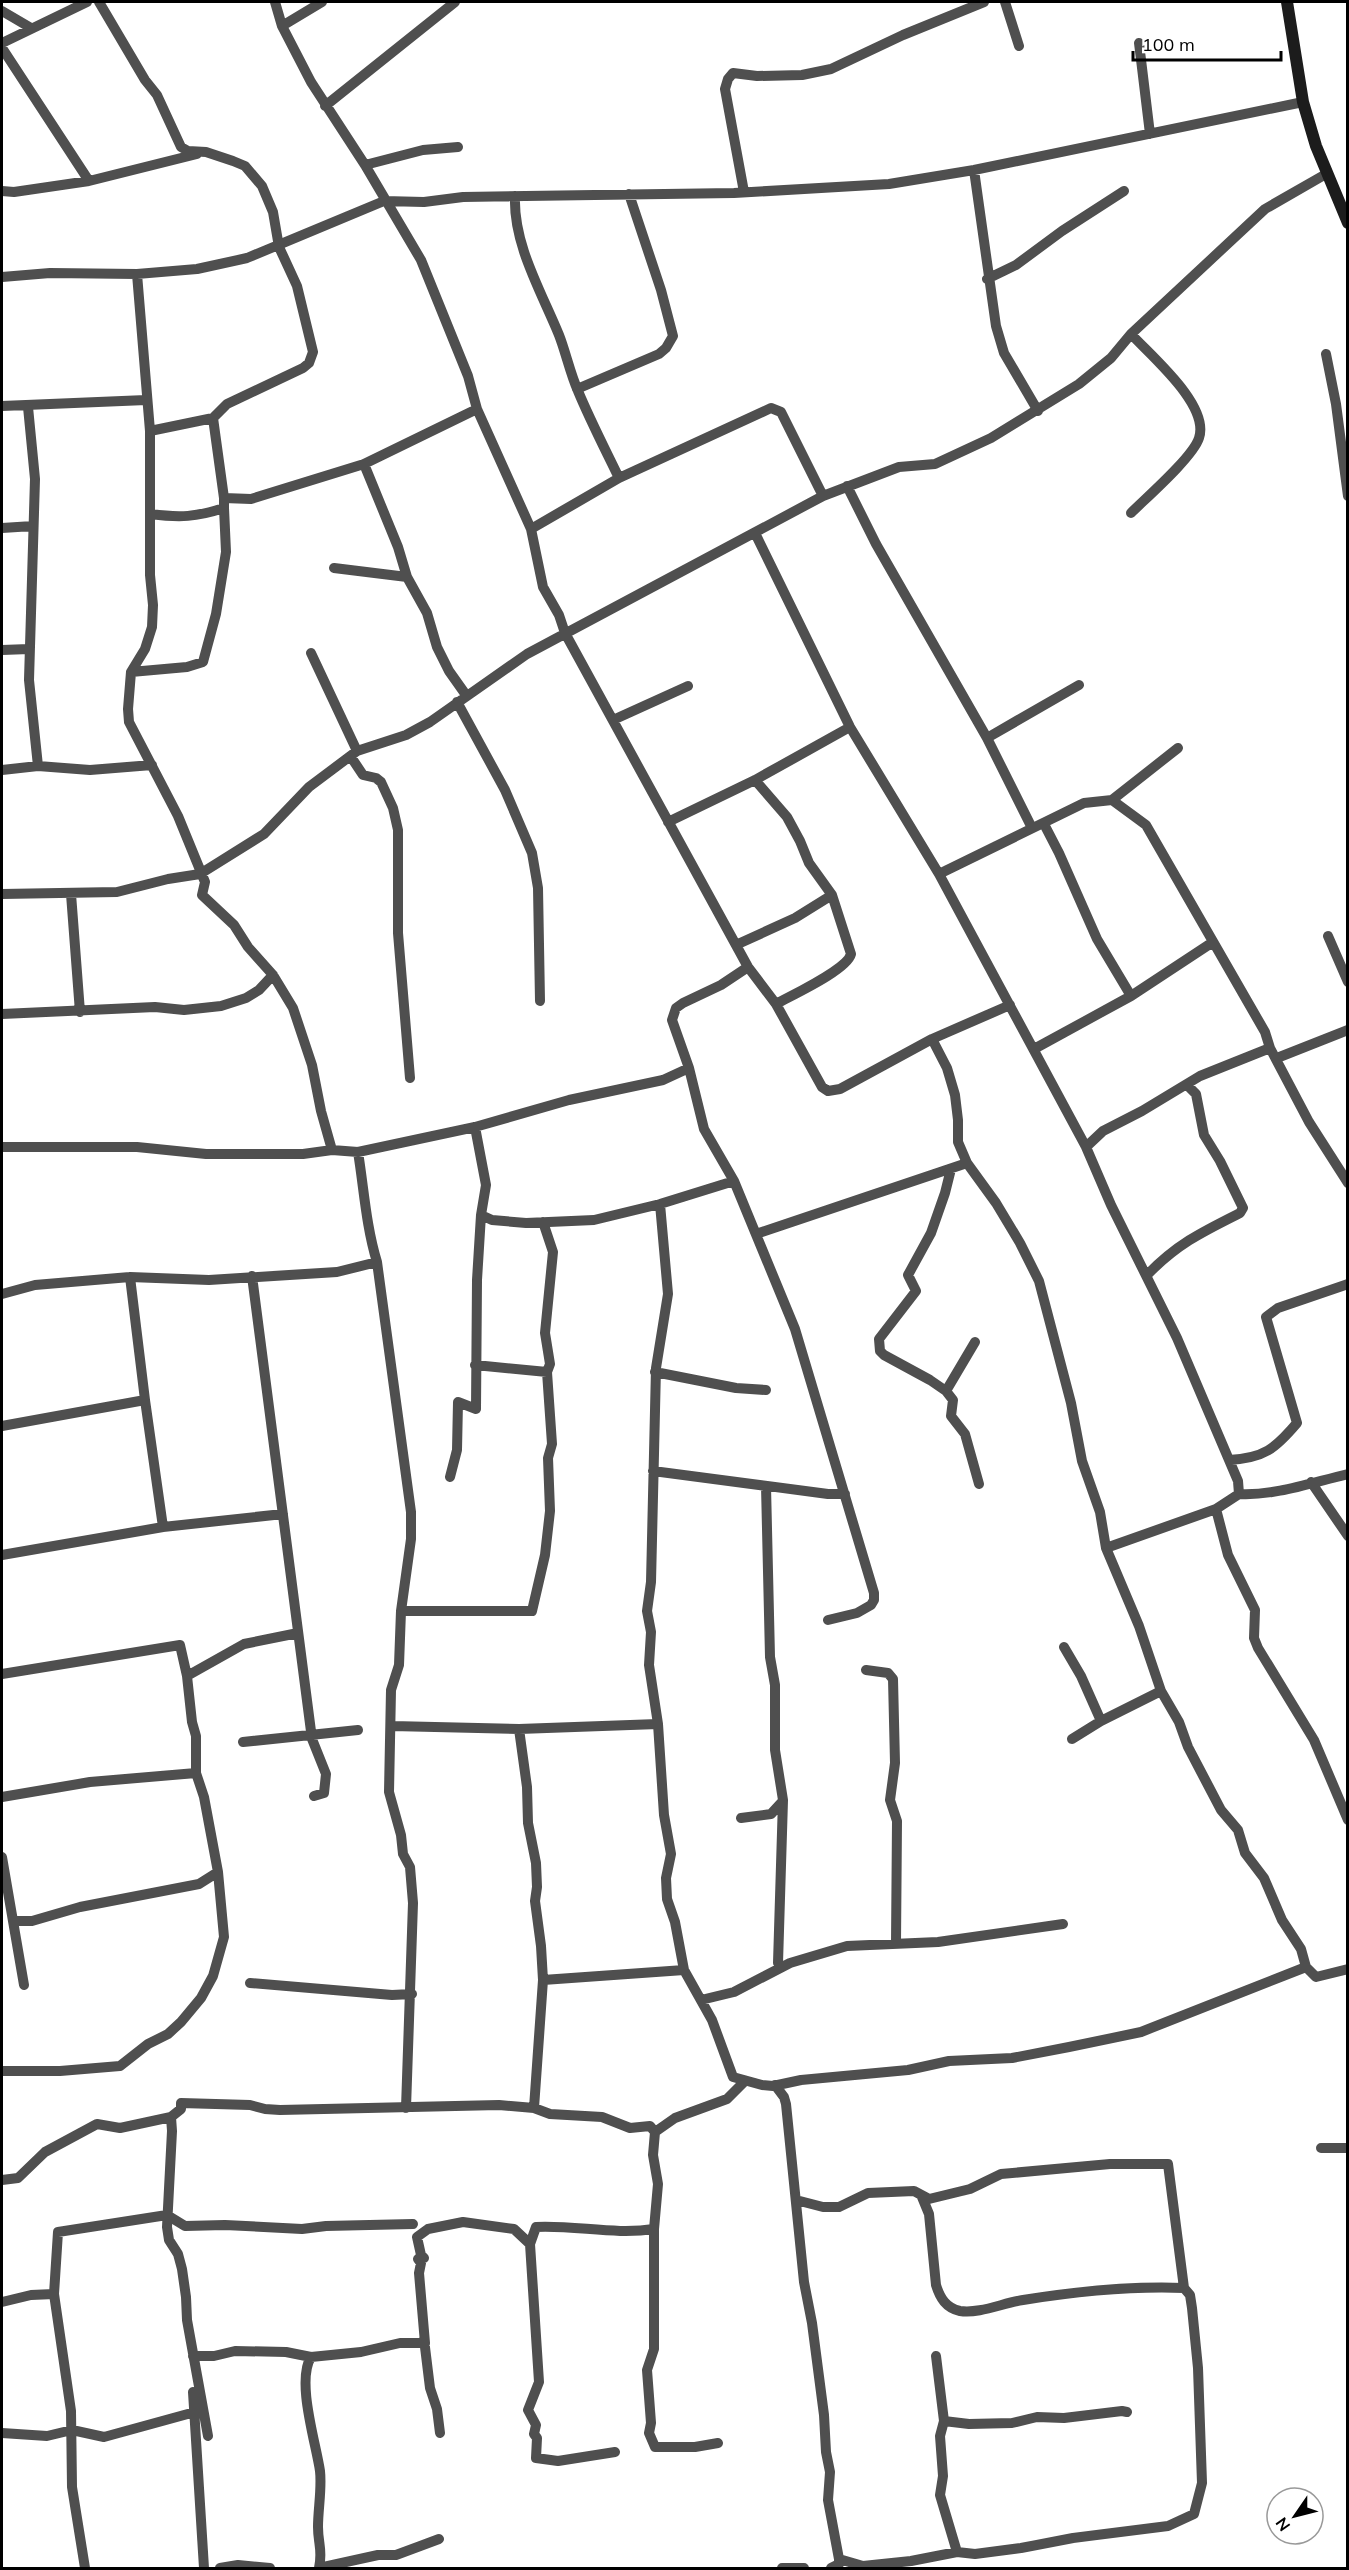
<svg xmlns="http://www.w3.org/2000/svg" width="1349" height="2570" font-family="Mulish,sans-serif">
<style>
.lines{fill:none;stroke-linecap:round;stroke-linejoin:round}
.street{stroke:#4f4f4f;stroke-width:10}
.secondary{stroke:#1c1c1c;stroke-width:12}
</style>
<rect width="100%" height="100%" fill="#fff"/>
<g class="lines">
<path class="street" d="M99 2 145 80 157 95 181 147 188 151 206 152 233 161 245 166 262 186 273 212 279 247 297 286 313 352 309 363 303 368 227 404 213 418 224 498
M275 2 282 26 311 82 365 165 421 260 468 376 477 409 531 529 543 587 559 615 565 633 748 967 776 1004 822 1087 828 1091 840 1089 932 1039 1010 1005
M1005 2 1019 46
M2 11 31 28
M282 26 322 2
M2 43 87 2
M1139 43 1150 134
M2 48 89 181
M325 106 455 2
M365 165 423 150 458 147
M974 170 996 326 1004 353 1038 411
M2 191 14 192 89 181 197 154
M744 192 725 89 728 79 733 73 757 76 802 75 831 69 903 35 984 2
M515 196C513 244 541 291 559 335 566 353 570 373 578 391 590 420 605 449 619 478
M137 274 150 431V575L153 605 152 627 145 649 131 672 128 709 129 722 178 816 205 882 202 895 234 925 248 947 273 975 293 1008 312 1065 321 1111 332 1150
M2 277 50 273 137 274 197 269 247 258 384 201 424 202 463 197 734 193 889 184 974 170 1303 102
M987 279 1016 265 1062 231 1124 191
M1131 334C1151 356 1210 405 1199 438 1193 457 1146 498 1131 513
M1326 354 1336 404 1348 496
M577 389 659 354 666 348 673 336 661 290 629 194
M2 406 146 400
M28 407 35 479 29 680 38 766
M150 431 213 418
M364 464 398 547 407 577 427 613 437 647 449 671 466 695
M847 486 876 544 987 738 1032 828
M151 514C180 518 196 517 224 508V498L251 499 364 464 477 409
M2 528 33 526
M531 529 619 478 771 408 781 412 823 496
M755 533 850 727 939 874 1086 1147 1111 1205 1177 1338 1238 1481 1239 1494 1216 1509 1106 1548
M334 568 407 577
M2 650 29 649
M311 653 357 751
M131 672 187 667 203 662 216 614 226 552 224 508
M457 702 505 790 532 853 538 888 540 1001
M613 720 688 686
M987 738 1079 685
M351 757 363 775 376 778 381 782 393 808 398 830V933L410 1078
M2 770 38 766 90 770 152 765
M755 780 787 817 800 841 809 863 832 895 851 954C847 970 792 995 776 1004
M1112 800 1146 825 1265 1032 1270 1048 1309 1122 1348 1183
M668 822 755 780 850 727
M1044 824 1059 853 1097 939 1131 996
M939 874 1084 803 1112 800 1178 748
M2 894 117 892 168 879 200 874 264 834 309 787 357 751 406 735 430 722 527 654 823 496 899 467 935 464 991 438 1079 384 1111 358 1131 334 1265 209 1326 174
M71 894 80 1012
M1328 936 1348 982
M738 944 795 918 832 895
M748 967 721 985 683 1003 676 1008 672 1020 689 1068 704 1129 734 1181 795 1329 874 1593V1600L871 1605 857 1613 828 1620
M2 1014 155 1007 184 1010 221 1006 246 998 259 990 273 975
M932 1039 947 1068 955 1095 958 1120V1142L967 1163 996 1203 1020 1243 1039 1281 1071 1403 1082 1461 1100 1512 1106 1548 1139 1626 1161 1691 1179 1722 1188 1747 1221 1810 1238 1830 1245 1853 1264 1878 1282 1920 1301 1949 1306 1967 1316 1977 1348 1969
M1034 1049 1131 996 1213 942
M1277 1058 1348 1030
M475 1127 486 1185 481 1215 492 1220 526 1223 594 1220 660 1204 734 1181
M2 1147H137L206 1154H303L332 1150 358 1152 475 1127 569 1100 663 1080 689 1068
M1086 1147 1103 1131 1142 1111 1200 1076 1270 1048
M358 1152C364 1189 366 1226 377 1262L411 1512V1539L401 1611 399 1665 391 1690 389 1792 401 1835 403 1854 410 1867 413 1903 406 2108
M951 1169 945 1193 931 1233 908 1275 916 1291 879 1339 880 1351 884 1355 930 1380 946 1391 953 1400 951 1416 965 1434 979 1484
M660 1204 668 1294 656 1368 651 1582 647 1611 651 1632 649 1665 658 1724 664 1815 671 1854 666 1878 667 1899 675 1922 684 1970 712 2020 733 2077 762 2085 773 2086 801 2080 908 2070 949 2061 1012 2058 1069 2047 1141 2032 1306 1967
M756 1234 967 1163
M1147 1275C1177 1244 1202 1232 1240 1213L1243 1208 1220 1161 1204 1135 1196 1094 1187 1085
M252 1276 312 1739 326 1774 324 1793 314 1796
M130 1277 145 1400 163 1527
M2 1294 35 1285 130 1277 209 1280 337 1272 377 1262
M475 1365 547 1372
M655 1372 736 1388 766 1390
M946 1391 975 1342
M2 1426 145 1400
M1229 1460C1264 1458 1275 1449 1297 1423L1266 1317 1278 1308 1348 1284
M653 1471 828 1494H845
M450 1477 457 1450 458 1402 476 1409 477 1280 481 1215
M1311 1482 1348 1536
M766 1486 770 1657 775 1685V1750L783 1800 778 1963
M1239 1494C1275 1496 1313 1482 1348 1474
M1216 1509 1228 1555 1255 1610 1254 1638 1258 1648 1314 1740 1348 1820
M2 1555 163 1527 283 1514
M401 1611H532L545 1555 550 1511 548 1458 552 1444 547 1372 550 1364 545 1333 553 1252 543 1222
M1064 1647 1081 1676 1101 1721
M866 1670 888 1673 893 1679 895 1763 890 1800 897 1821 896 1943
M2 1674 180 1645 187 1676 192 1722 196 1736V1773L204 1797 218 1872 224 1937 213 1976 201 1998 181 2022 168 2034 148 2044 120 2066 60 2071H2
M187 1676 244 1644 298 1633
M392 1726 519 1729 658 1724
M519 1729 527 1787 528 1823 536 1863 537 1887 535 1901 541 1946 543 1980 534 2108
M1072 1739 1101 1721 1161 1691
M243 1742 358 1730
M2 1797 90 1782 196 1773
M741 1818 771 1814 783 1801
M2 1857 24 1985
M13 1921H32L80 1907 199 1884 218 1872
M543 1980 684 1970
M250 1983 392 1995 412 1994
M701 2000 734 1992 790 1963 847 1946 938 1942 1063 1924
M775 2085 784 2097 786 2104 804 2282 812 2323 824 2415 826 2452 830 2472 828 2500 839 2559
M171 2117 172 2131 167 2227 169 2240 178 2254 182 2269 186 2297 187 2320 208 2436
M655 2132 653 2155 658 2184 654 2229V2349L647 2370 651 2423 649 2433 655 2447H695L718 2443
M655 2132 675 2118 727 2099 745 2081
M1321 2148H1348
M2 2180 18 2178 45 2152 97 2124 120 2128 171 2117 181 2109V2103L250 2105 265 2109 280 2110 499 2105 534 2108 550 2114 602 2117 630 2128 650 2126 655 2132
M796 2200 823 2207H839L868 2193 914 2191 929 2199 970 2189 1001 2174 1110 2164H1168L1184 2288
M530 2244 539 2382 528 2410 536 2425 534 2434 537 2438 536 2458 558 2461 615 2452
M2 2302 31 2295 54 2294
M193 2356H214L235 2351 286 2352 311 2357 361 2352 400 2343H425
M936 2356 944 2421 940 2436 943 2476 940 2495 957 2552
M311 2357C296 2381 316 2443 320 2471 322 2489 318 2509 318 2527 318 2544 323 2550 319 2568L378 2555H396L439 2539
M193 2392 204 2568
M944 2421 969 2424 1012 2423 1037 2417 1064 2418 1122 2411 1127 2412
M2 2433 47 2436 72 2430 104 2437 195 2412
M440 2433 437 2409 430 2388 424 2339 425 2343 419 2273 421 2263 418 2259 424 2258 421 2255 417 2237 428 2229 463 2222 514 2229 530 2244 536 2227C576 2225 614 2235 654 2229
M85 2568 72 2487 71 2411 54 2294 58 2232 167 2215 185 2226 225 2225 302 2229 326 2226 413 2224
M220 2568 238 2565 270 2568
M782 2568H804
M831 2568 839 2564V2559L863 2566 911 2561 957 2552 975 2554 1021 2548 1073 2538 1168 2526 1194 2514 1202 2483 1198 2368 1192 2308 1190 2295 1184 2288C1134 2286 1073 2292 1023 2300 1003 2303 979 2314 960 2311 946 2308 940 2298 936 2285L929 2214 922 2197"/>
<path class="secondary" d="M1287 2 1303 102 1316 146 1348 223"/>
</g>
<rect width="1349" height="2570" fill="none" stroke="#000000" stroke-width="6"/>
<g transform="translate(1295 2516) rotate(235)"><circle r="28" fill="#ffffff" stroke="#999999" stroke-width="1.5"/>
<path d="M0-4.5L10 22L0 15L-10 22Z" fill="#000000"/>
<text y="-9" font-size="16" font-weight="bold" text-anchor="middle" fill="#000000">N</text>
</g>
<path d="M1133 51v9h148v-9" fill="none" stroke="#000000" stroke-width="3"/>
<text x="1142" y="51" font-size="18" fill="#000000" stroke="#ffffff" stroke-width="4.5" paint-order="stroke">100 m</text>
</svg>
